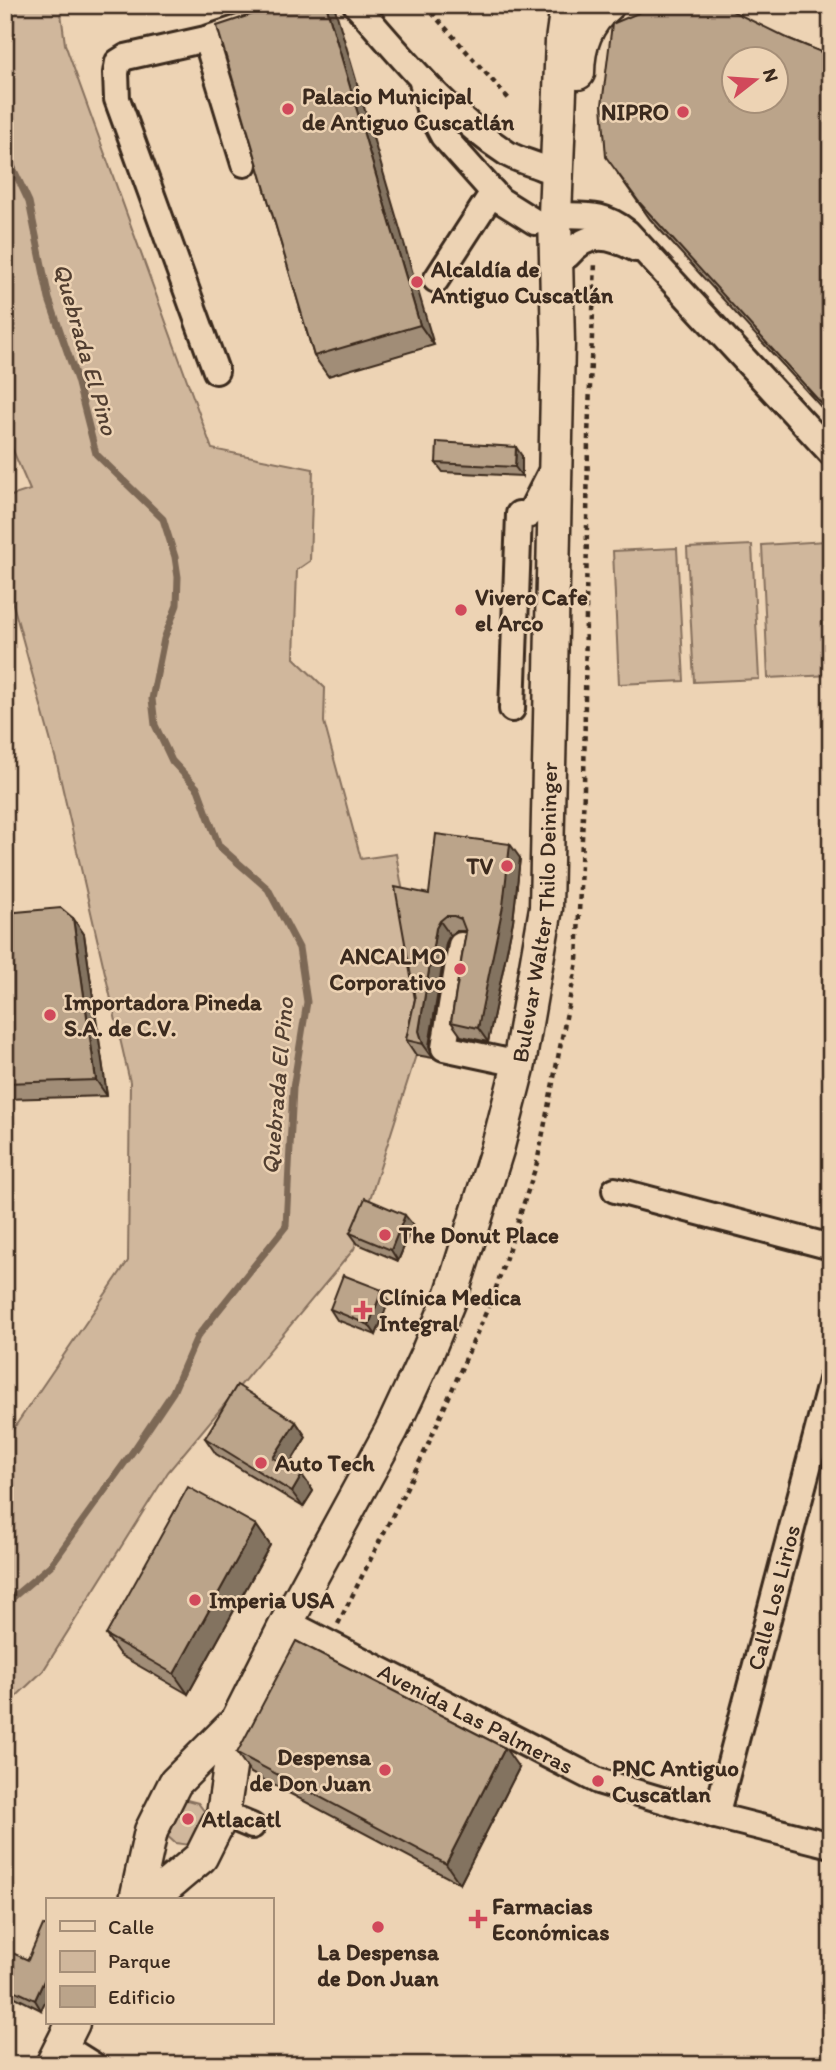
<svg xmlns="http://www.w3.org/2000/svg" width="836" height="2070" font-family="Itim,sans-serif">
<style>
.green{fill:#d0b79c;stroke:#86705d;stroke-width:2}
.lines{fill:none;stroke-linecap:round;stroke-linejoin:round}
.stream{stroke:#7c6755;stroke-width:7}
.minor-casing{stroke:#3b2a1e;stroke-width:30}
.major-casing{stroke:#3b2a1e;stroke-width:37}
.path{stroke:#3b2a1e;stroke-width:4.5;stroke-dasharray:5 5;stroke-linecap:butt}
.minor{stroke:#edd3b4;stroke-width:24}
.major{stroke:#edd3b4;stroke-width:32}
.wall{fill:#a18d77;stroke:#3b2a1e;stroke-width:2}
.shaded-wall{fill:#837361;stroke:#3b2a1e;stroke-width:2}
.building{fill:#bba48a;stroke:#3b2a1e;stroke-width:2;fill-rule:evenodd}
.poi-dot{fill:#d1495b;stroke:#edd3b4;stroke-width:2.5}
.labels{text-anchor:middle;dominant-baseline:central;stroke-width:5;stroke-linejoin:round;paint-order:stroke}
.poi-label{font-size:23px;font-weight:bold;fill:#3b2a1e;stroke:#edd3b4;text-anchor:start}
.street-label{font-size:23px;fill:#3b2a1e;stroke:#edd3b4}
.water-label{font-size:24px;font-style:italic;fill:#513e30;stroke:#edd3b4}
</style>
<rect width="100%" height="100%" fill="#edd3b4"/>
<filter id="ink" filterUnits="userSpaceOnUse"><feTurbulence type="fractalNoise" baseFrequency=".0143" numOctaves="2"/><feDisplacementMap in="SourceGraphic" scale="14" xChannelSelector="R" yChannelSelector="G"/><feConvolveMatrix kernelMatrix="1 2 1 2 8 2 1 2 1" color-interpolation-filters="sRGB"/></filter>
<g filter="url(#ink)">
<path class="green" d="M5 5H60L65 44 212 449 313 469 310 561 297 570 294 658 325 688 324 722 361 859 396 854 425 1013 416 1055 354 1249 168 1472 43 1671 5 1707V1441L128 1261 130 1082 57 764 5 575V498L30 490 5 432Z
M826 541 831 675 768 678 762 545Z
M752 545 759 679 694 682 687 548Z
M677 548 684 681 619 684 613 551Z
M183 1799 198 1803 207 1815 190 1845 175 1843 164 1833Z"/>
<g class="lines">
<path class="stream" d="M5 151 29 202 49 299 77 380 96 454 163 519 175 557 178 577 177 605 164 639 152 699 155 725 172 761 198 789 219 846 268 889 299 948 307 1002 293 1088 286 1226 197 1337 173 1392 136 1447 51 1565 5 1604"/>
<defs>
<g id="minor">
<path d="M356 5C403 58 448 115 508 154 518 160 532 163 543 168"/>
<path d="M206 39 244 164"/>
<path d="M422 82 429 109 443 136 500 200 535 222"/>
<path d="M555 215C587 216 602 212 627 232L831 453"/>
<path d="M568 255C589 230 610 236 636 249"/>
<path d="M436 280 493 192"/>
<path d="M216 371 117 99 116 73 118 62 126 57 206 39 308 5"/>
<path d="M512 709 519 514 529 515 554 466"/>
<path d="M461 945 444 1048 519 1064"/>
<path d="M615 1190 831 1247"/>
<path id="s1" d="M287 1622 598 1781 716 1816 831 1845"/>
<path d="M223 1814 252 1826"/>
<path id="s2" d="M716 1816 831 1380"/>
<path d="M61 2045 93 2065"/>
</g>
<g id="major">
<path d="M739 5 831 46"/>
<path d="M808 5 831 20"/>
<path d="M578 73C578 46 586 22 608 5"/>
<path d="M136 1900 151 1831 175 1783 237 1721"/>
<path id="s3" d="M150 1900 201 1857 214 1831 223 1814 237 1721 287 1622 392 1429 426 1356 452 1293 497 1150 519 1064 546 908 558 343 555 215 562 41 567 5"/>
<path d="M52 2065 73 2023"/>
</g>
</defs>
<use href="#minor" class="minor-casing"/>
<use href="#major" class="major-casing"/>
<path class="path" d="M425 5 509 99
M338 1624 427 1447 494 1294 537 1163 577 962 584 790 588 436 595 262"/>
<use href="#minor" class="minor"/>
<use href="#major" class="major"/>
</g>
<path class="wall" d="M217 26 434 345 328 376 314 356Z
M787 38 831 56V418L650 219 618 174Z
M522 456V476L443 472 436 463Z
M520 858 513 921 488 1042 461 1036 451 1022 466 932 464 931H456L450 935 446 943 429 1046 433 1058 416 1055 406 1040 415 999 429 894Z
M5 913 73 918 84 934 107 1096 5 1099Z
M413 1225 398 1261 358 1244 350 1233Z
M382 1290 389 1300 376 1335 337 1320 330 1309Z
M296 1422 306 1437 288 1467 302 1475 313 1491 303 1507 216 1454 205 1438Z
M256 1525 270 1545 188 1694 120 1655 106 1635Z
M237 1753 519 1768 460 1884 251 1773Z
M5 1952 28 1960 41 2010 5 1992Z"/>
<path class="shaded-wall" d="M326 5H334L434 345 420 325Z
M516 447 522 456V476L515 467Z
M510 844 520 858 513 921 488 1042 478 1028Z
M73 918 84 934 107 1096 96 1080Z
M440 921 450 935 446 943 429 1046 433 1058 423 1044 419 1031 436 928Z
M405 1215 413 1225 398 1261 391 1250Z
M382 1290 389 1300 376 1335 369 1325Z
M296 1422 306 1437 284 1473 273 1458Z
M302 1475 313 1491 303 1507 292 1492Z
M256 1525 270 1545 188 1694 174 1674Z
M505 1748 519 1768 460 1884 446 1864Z
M47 1974V1998L41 2010 35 2000Z"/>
<path class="building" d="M280 5H326L420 325 314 356 217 26Z
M657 5H720L787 38 831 56V414L639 202 606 157 602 105 612 24ZM734 60H776V102H734Z
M437 442 516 447 515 467 436 463Z
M436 834 510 844 503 906 478 1028 451 1022 466 932 461 919 454 916H446L440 921 436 928 419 1031 423 1044 406 1040 415 999 395 887 429 894Z
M61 908 73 918 96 1080 5 1083V913Z
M365 1198 405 1215 391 1250 350 1233Z
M343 1275 382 1290 369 1325 330 1309Z
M237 1385 296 1422 273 1458 302 1475 292 1492 205 1438Z
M188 1487 256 1525 174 1674 106 1635Z
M296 1641 505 1748 446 1864 237 1753Z
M43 1925 47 1927V1974L35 2000 5 1986V1952L6 1950 28 1960Z"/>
</g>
<g class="poi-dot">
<circle cx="288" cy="109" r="7"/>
<circle cx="683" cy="112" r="7"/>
<circle cx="417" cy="282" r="7"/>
<circle cx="461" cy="610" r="7"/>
<circle cx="507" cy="866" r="7"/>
<circle cx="460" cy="969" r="7"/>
<circle cx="50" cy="1015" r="7"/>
<circle cx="385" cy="1235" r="7"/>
<path d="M359.5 1299.5h7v7h7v7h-7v7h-7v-7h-7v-7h7z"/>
<circle cx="261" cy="1463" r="7"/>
<circle cx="195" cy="1600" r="7"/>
<circle cx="385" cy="1770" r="7"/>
<circle cx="598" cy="1781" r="7"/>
<circle cx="188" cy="1819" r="7"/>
<path d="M474.5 1908.5h7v7h7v7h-7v7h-7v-7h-7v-7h7z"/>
<circle cx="378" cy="1927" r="7"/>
</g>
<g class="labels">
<g class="poi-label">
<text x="302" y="96">Palacio Municipal<tspan x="302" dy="26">de Antiguo Cuscatlán</tspan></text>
<text x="669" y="112" text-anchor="end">NIPRO</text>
<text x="431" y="269">Alcaldía de<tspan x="431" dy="26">Antiguo Cuscatlán</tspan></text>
<text x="475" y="597">Vivero Cafe<tspan x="475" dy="26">el Arco</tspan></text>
<text x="493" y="866" text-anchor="end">TV</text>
<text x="446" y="956" text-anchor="end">ANCALMO<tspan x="446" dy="26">Corporativo</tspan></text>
<text x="64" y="1002">Importadora Pineda<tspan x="64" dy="26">S.A. de C.V.</tspan></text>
<text x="399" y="1235">The Donut Place</text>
<text x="379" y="1297">Clínica Medica<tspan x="379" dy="26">Integral</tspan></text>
<text x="275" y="1463">Auto Tech</text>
<text x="209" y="1600">Imperia USA</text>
<text x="371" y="1757" text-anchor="end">Despensa<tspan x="371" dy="26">de Don Juan</tspan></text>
<text x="612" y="1768">PNC Antiguo<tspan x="612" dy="26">Cuscatlan</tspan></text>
<text x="202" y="1819">Atlacatl</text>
<text x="492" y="1906">Farmacias<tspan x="492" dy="26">Económicas</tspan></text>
<text x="378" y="1952" text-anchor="middle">La Despensa<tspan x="378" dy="26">de Don Juan</tspan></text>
</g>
<g class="street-label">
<text stroke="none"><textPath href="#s3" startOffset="1080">Bulevar Walter Thilo Deininger</textPath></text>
<text stroke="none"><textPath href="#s2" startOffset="226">Calle Los Lirios</textPath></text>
<text stroke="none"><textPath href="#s1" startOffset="212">Avenida Las Palmeras</textPath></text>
</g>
<g class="water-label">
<text transform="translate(86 349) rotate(74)">Quebrada El Pino</text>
<text transform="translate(277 1086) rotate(-85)">Quebrada El Pino</text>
</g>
</g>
<rect width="836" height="2070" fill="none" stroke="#edd3b4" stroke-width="28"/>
<rect x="14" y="14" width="808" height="2042" fill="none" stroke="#3b2a1e" stroke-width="2.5" filter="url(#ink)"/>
<rect x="46" y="1898" width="228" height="126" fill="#edd3b4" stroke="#a68f78" stroke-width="2"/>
<rect x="60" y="1921" width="35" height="10" fill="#edd3b4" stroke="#a68f78" stroke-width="2"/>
<text x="108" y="1934" font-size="21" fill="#3b2a1e">Calle</text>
<rect x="60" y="1951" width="35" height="21" fill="#d0b79c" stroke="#a68f78" stroke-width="2"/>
<text x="108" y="1968" font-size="21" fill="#3b2a1e">Parque</text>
<rect x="60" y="1986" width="35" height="21" fill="#bba48a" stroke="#a68f78" stroke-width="2"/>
<text x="108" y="2004" font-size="21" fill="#3b2a1e">Edificio</text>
<g transform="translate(755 80) rotate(73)"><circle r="33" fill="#edd3b4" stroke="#a68f78" stroke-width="2"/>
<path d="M0-5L12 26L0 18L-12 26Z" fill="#d1495b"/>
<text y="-10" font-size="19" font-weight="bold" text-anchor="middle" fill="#3b2a1e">N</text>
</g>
</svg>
